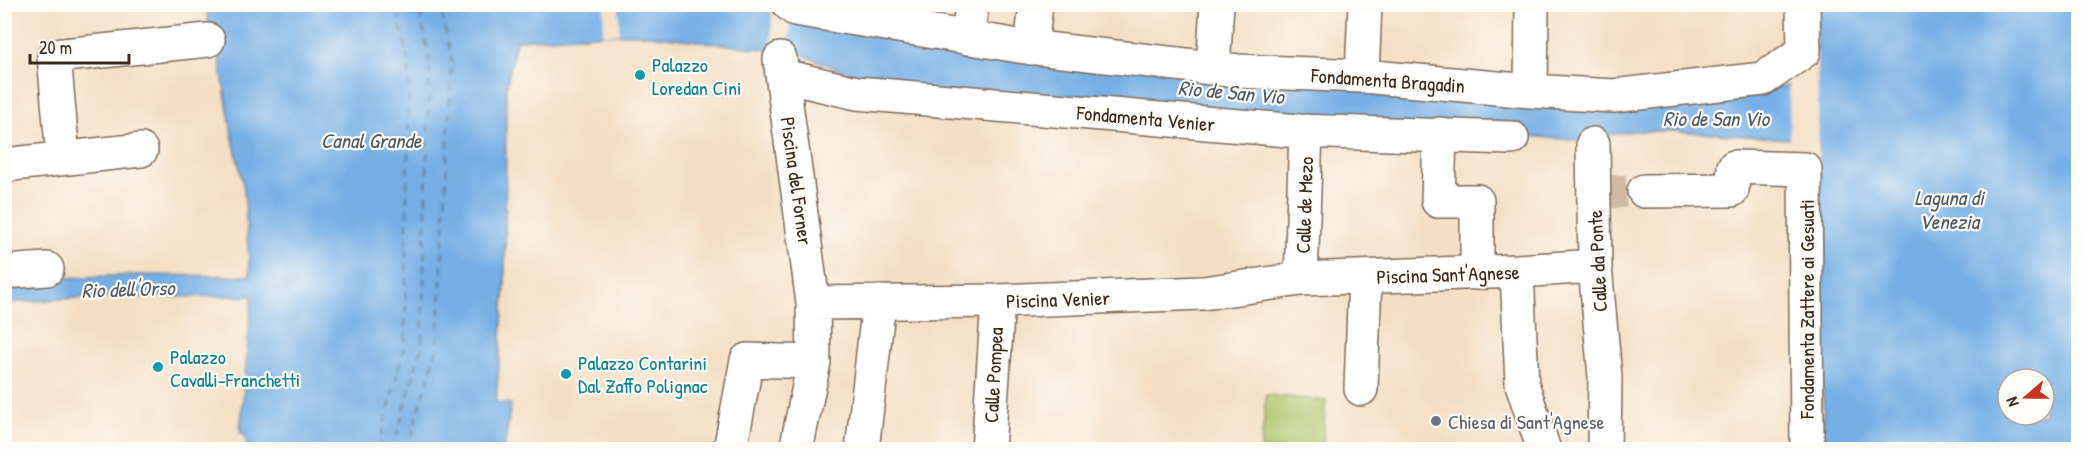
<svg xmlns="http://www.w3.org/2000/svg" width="2083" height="454" font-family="'Patrick Hand',sans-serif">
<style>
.green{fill:#aec66b;stroke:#747844;stroke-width:1.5}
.water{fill:#74afe5;stroke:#586c82;stroke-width:1.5;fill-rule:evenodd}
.pier{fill:#f4dfc4}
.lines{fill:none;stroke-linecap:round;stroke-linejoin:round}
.ferry{stroke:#4f5964;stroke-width:1.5;stroke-dasharray:8 6;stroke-linecap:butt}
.street-tunnel{stroke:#cfbba3;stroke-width:33;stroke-dasharray:33 16;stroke-linecap:butt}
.street-casing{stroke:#7c6958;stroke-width:36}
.street{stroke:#fff;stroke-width:33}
.culture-dot{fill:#0f9aa8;stroke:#fdfcf7;stroke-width:2}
.worship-dot{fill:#6b7280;stroke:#fdfcf7;stroke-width:2}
.labels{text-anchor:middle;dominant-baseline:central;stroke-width:4.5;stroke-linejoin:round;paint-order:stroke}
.culture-label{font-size:20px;fill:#0d838f;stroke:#fdfcf7;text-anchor:start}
.street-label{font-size:20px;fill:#3b2a1e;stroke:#fdfcf7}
.worship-label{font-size:20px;fill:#5b616d;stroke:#fdfcf7;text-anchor:start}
.water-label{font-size:21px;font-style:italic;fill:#4f5964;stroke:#fdfcf7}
</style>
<rect width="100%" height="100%" fill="#fdfcf7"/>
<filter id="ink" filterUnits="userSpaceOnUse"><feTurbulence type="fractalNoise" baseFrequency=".0167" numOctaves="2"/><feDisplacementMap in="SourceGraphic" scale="12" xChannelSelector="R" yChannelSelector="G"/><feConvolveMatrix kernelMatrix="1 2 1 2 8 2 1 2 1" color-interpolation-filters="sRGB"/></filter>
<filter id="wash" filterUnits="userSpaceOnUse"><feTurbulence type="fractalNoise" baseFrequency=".008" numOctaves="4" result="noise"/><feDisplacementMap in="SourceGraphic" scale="24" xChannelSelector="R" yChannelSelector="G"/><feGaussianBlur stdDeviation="1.35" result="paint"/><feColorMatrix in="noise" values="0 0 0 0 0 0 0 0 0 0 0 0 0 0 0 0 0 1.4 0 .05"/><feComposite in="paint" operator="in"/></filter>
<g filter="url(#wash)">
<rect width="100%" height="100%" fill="#f4dfc4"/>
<path class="green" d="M1266 395 1326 401 1322 449H1261Z"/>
<path class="water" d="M206 5H749L765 7 772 15 1649 96 1817 84 1816 5H2078V449H1824L1819 141 1673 131H1632L1579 140 894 91 790 50H770L641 34H612L516 40 506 89 505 286 496 402 511 404 504 449H248L245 434 240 433 252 296 77 298 5 303V280L138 275 250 276 244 189 232 134 217 44 210 33ZM2008 379H2044V415H2008Z"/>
<path class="pier" d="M604 5H619V33L603 35Z
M765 7 770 8 774 12 792 14 788 53H771L772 14Z
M1814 51H1817L1819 169H1816V143L1790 141 1789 83 1814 81Z"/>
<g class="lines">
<path class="ferry" d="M378 450 405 344 409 63 396 4
M393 450 422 345 430 62 418 4
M407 450 438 346 452 62 440 4"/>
</g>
</g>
<g filter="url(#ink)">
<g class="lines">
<path class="street-tunnel" d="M1593 192 1644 191"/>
<defs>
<path id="street" d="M789 4 795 9 1019 46 1238 71 1362 76 1531 91 1613 96 1763 79 1804 51 1803 4
M968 38 972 4
M1031 48 1036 4
M780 59 813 303 814 362 796 450
M1213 68 1217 4
M783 76 857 93 1299 131 1512 138
M1362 76 1365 4
M1531 91 1532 4
M1440 134 1438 201H1477V273
M1593 144 1595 266 1605 377 1604 450
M63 157 54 56 208 40
M4 165 141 150
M1644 191 1732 190 1734 167 1805 169 1807 450
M1517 271 1522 384 1544 450
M4 272 47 269
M1301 279 1306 131
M813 303 998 301 1203 293 1301 279 1517 271 1595 266
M1361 389 1365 277
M730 450 747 360 814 362
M862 450 879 302
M988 450 998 301"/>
</defs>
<use href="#street" class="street-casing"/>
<use href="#street" class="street"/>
</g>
</g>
<g class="culture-dot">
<circle cx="640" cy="75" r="6"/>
<circle cx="158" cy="367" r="6"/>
<circle cx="566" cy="374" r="6"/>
</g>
<circle class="worship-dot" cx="1436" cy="421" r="6"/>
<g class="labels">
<g class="culture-label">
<text x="652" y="64">Palazzo<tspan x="652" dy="23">Loredan Cini</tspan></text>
<text x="170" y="356">Palazzo<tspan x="170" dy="23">Cavalli-Franchetti</tspan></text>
<text x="578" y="362">Palazzo Contarini<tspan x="578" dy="23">Dal Zaffo Polignac</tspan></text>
</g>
<g class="street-label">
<text transform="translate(1388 80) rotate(4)">Fondamenta Bragadin</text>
<text transform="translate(1146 118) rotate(5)">Fondamenta Venier</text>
<text transform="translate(797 181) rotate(82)">Piscina del Forner</text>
<text transform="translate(1304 205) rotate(-88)">Calle de Mezo</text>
<text transform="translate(1597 261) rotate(-93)">Calle da Ponte</text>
<text transform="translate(1448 274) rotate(-2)">Piscina Sant'Agnese</text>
<text transform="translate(1058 299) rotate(-2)">Piscina Venier</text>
<text transform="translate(1806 309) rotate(-90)">Fondamenta Zattere ai Gesuati</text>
<text transform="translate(993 375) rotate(-87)">Calle Pompea</text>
</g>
<g class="worship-label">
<text x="1448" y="421">Chiesa di Sant'Agnese</text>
</g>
<g class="water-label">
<text transform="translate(1231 92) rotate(5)">Rio de San Vio</text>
<text x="1716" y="118">Rio de San Vio</text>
<text x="371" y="140">Canal Grande</text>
<text x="1949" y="197">Laguna di<tspan x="1949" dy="24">Venezia</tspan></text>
<text transform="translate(128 289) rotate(-2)">Rio dell'Orso</text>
</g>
</g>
<rect width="2083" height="454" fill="none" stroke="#fdfcf7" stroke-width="24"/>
<g transform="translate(2026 397) rotate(250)"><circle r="28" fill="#fdfcf7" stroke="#afa8a0" stroke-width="1.5"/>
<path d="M0-4.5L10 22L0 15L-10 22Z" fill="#c8321e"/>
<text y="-9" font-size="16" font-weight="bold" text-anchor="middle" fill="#3b2a1e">N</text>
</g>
<path d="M30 54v9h99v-9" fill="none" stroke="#3b2a1e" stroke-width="3"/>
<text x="39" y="54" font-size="18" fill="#3b2a1e" stroke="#fdfcf7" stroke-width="4.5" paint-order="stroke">20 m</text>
</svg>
